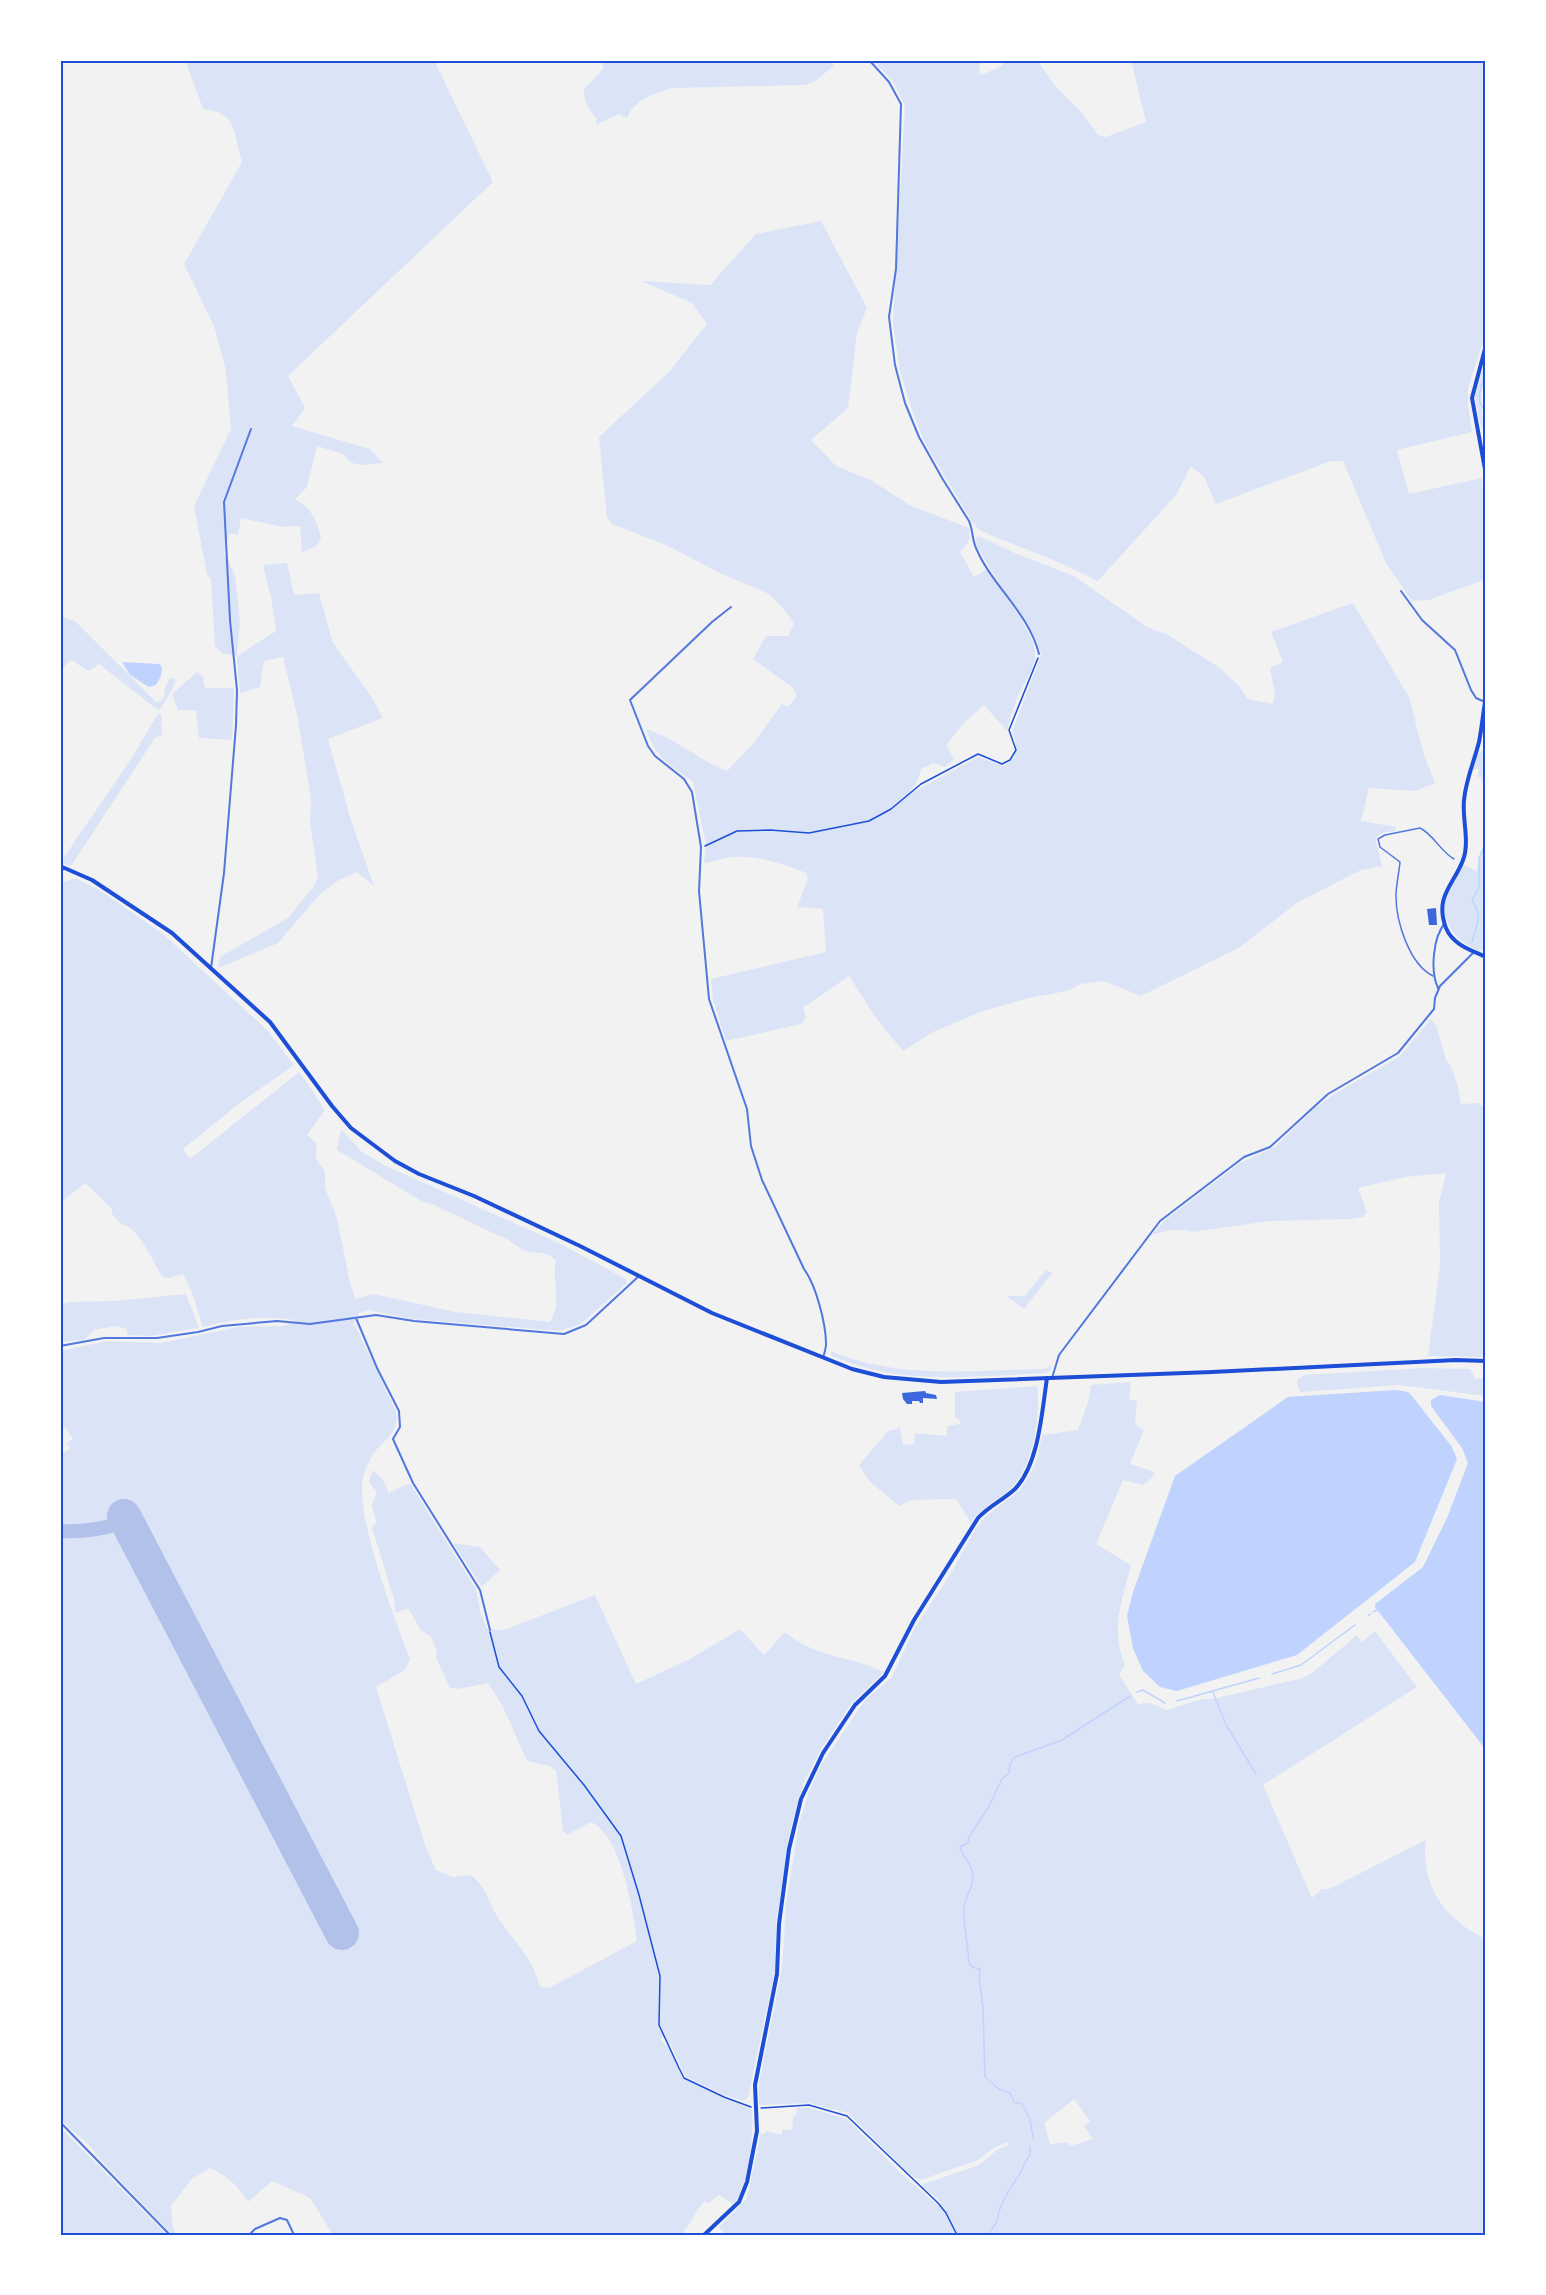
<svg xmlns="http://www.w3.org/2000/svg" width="1546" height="2295" font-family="Rubik,sans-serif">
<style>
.green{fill:#dbe4f7;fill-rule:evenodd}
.water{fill:#bfd3fe}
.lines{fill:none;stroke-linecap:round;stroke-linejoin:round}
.stream{stroke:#bfd3fe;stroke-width:1.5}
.taxiway{stroke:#b2c1ea;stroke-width:14}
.runway{stroke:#b2c1ea;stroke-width:34}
.building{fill:#3d67dc}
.path{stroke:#1d4ed8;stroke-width:1.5}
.service{stroke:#5277de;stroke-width:1.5}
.minor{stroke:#5277de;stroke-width:2}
.secondary{stroke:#1d4ed8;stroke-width:4}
.trunk{stroke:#1d4ed8;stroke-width:4}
.neatline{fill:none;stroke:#1d4ed8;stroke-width:2}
</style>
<rect width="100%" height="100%" fill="#f2f2f2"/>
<path class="green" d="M185 60H434L493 182 288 376 305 408 292 426 370 449 383 463 364 465 351 463 343 454 317 446 307 487 295 499C311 508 317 520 321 538L315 547 302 552 300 526 284 527 241 518 238 535 230 533 224 553 235 575 240 622 237 656 276 631 271 597 263 565 287 563 294 595 319 593 333 643 371 696 383 718 328 739 351 820 374 886 357 872 337 881 320 894 278 943 221 967 218 966 220 957 288 918 314 886 318 876 310 824 311 798 297 715 283 657 264 661 260 687 240 693 237 656 222 653 215 646 211 580 207 575 194 506 231 429 226 371 214 326 184 264 242 162C233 132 238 113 203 109Z
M601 60H831L834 66 815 81 806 85 673 88C656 92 633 101 627 118L619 114 596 125 597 119C588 109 584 103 584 89L604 68Z
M872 60H981L979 68 980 75 996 69 1009 60H1037L1056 87 1082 113 1098 135 1106 137 1146 122 1131 60H1486V215L1483 279 1485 320 1484 339 1468 388V405L1472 432 1397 450 1409 494 1482 478 1486 516V579L1429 600 1412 601 1386 563 1343 461H1331L1216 504 1204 477 1191 466 1176 495 1098 581 1063 564 990 535 978 529 971 520 925 443 912 410 900 371 893 322 905 106 892 80Z
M821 221 867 308 857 333 848 408 811 440 836 466 871 480 909 505 969 528C971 541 968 543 960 552L974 577 988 569C1000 592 1038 634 1035 658 1033 672 1023 684 1018 696 1013 707 1010 720 1007 731L984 705 965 722 946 745 954 759 945 767 933 763 921 769 918 780 911 790 913 792 978 757 1003 766C1019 759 1018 746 1012 732L1041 655C1034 629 1020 612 1004 590 994 576 986 561 977 546L976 538 979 536 1017 554 1074 576 1147 627 1168 635 1220 668 1238 685 1248 699 1273 704 1275 695 1270 668 1283 662 1271 632 1353 603 1409 697 1424 755 1435 783 1415 791 1369 788 1361 821 1396 827 1395 831 1382 833 1375 838 1382 866 1361 870 1298 902 1240 947 1141 996 1104 981 1081 984 1067 991 1028 998 983 1011 933 1032 903 1051 876 1018 849 976 803 1008 806 1017 801 1024 726 1041 713 1000 711 979 826 952 823 909 797 907 808 879 806 873C782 864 758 855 732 857 723 858 714 862 704 863L706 845 693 782C670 765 655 757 646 729 676 738 698 760 727 771L753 744 782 704 788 707 797 696 793 688 753 659 766 636H788L794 623 781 606 769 594 722 574 666 545 612 524 607 517 599 437 668 373 707 324 692 303 641 281 710 285 756 234Z
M1486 355V380L1482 390 1481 406 1484 428 1481 429 1475 396Z
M63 617 75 621 157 703 164 698 165 687 170 678 176 679 171 692 159 711 99 664 89 671 71 660 60 670V618Z
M197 672 203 677 205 688H234L232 740 199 738 196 710H178L172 694Z
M158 714H161L162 735 155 738 71 866 60 863 131 759Z
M1486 749V781H1481V777H1477L1479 769H1472L1478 753Z
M1486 840V949L1480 951C1457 943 1436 920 1448 893 1452 883 1460 876 1463 865L1477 871 1479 857Z
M72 879H77L101 891 163 934 267 1030 294 1065 240 1103 183 1149 190 1159 299 1072 303 1077 325 1110 307 1135 317 1144 316 1159 325 1171V1188L337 1218 351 1287 356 1299 373 1294 456 1312 550 1322C563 1300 551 1283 556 1261 544 1248 537 1256 524 1250 513 1245 510 1238 497 1235L432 1204 423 1202 337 1150 341 1129 362 1152 386 1166 559 1243 626 1279 627 1283 581 1324 560 1331 412 1319 368 1310 359 1313 352 1326 355 1325 396 1411C399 1435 386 1437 374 1453 370 1459 366 1467 364 1474 352 1509 396 1622 410 1659L405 1670 376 1687 426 1848 436 1870 452 1877 471 1875C487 1889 486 1897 496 1914 512 1941 533 1956 540 1987L549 1988 637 1941C633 1910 621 1835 591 1822L567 1835 563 1831 556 1771 550 1766 527 1761 503 1707 488 1683 458 1689 450 1688 436 1658 437 1651 431 1637 420 1629 408 1608 396 1613 394 1599 372 1528 376 1522 372 1505 377 1492 369 1482 373 1470 383 1480 389 1493 407 1484 411 1485 476 1589 481 1614 487 1629 504 1630 595 1595 636 1684 690 1659 740 1629 764 1655 785 1632C813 1657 852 1656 884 1672L851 1704 820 1751 804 1782 796 1807 789 1836 776 1924 775 1971 748 2097 743 2101 722 2094 686 2077C677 2063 676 2046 662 2037L661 2041 670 2049 682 2077 752 2110C754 2140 749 2176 735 2203L733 2204 719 2195 709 2203 704 2202C695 2211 692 2222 684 2231L688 2235H333L310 2198 272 2181 248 2202C239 2187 227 2175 210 2168L192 2179 171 2206 173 2228 177 2235H172L97 2156C89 2140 71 2133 60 2118V1535L99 1532 118 1529 123 1530 130 1536 337 1934 341 1935 345 1930 130 1518 124 1515C104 1528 84 1530 60 1527V1455L70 1449 67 1443 73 1439 64 1426 60 1429V1351L107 1341 161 1343 238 1327 285 1326 294 1320C263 1315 234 1319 203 1327L191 1290 183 1274 168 1278 162 1276C153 1262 138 1226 121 1224L112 1214V1209L85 1183 60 1203V883Z
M1431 1019 1436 1025 1446 1060 1451 1066 1458 1087 1461 1104 1478 1103 1486 1108V1357L1428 1356 1440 1265 1439 1202 1446 1173 1405 1177 1358 1188 1367 1212 1363 1217 1351 1219 1269 1221 1193 1232C1178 1228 1167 1230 1152 1235L1165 1220 1240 1163 1275 1147 1316 1107 1336 1093 1399 1057Z
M1046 1270 1052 1273 1024 1309 1006 1296H1025Z
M60 1293 63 1304 69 1302 114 1301 186 1294 199 1328 150 1336 128 1335 126 1329 115 1326 94 1330 84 1340 60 1342Z
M831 1351C899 1380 972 1370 1045 1369L1051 1365 1050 1371 1047 1373C997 1375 938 1381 889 1373 869 1370 850 1363 831 1356Z
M1423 1368 1470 1369 1475 1378 1481 1379 1486 1377V1396L1399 1385 1301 1392 1298 1388 1297 1380 1304 1375Z
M1131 1382 1129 1399 1137 1401 1135 1424 1144 1430 1130 1464 1155 1472 1152 1478 1143 1485 1123 1480 1096 1544 1131 1565C1122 1602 1110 1627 1125 1665L1119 1675 1138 1704 1150 1703 1167 1710 1202 1699H1212L1303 1678 1312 1673 1357 1635 1362 1642 1375 1631 1417 1687 1263 1785 1312 1898 1322 1889H1329L1426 1840C1420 1887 1446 1920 1486 1939V2235H725L719 2227 747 2198 761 2133 764 2134 766 2131 782 2135V2130H792L793 2117 796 2115 797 2108H809L847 2119 903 2175 942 2209 940 2201 921 2185 979 2165 998 2149 1009 2145 1008 2142 992 2149 978 2160 921 2180 915 2178 905 2170 848 2113 809 2103 759 2105V2083L782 1968 786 1904 799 1823 809 1792 821 1765 865 1700 891 1678 915 1628 954 1568 973 1533 984 1518 1020 1490 1028 1478 1037 1460 1042 1435 1078 1430 1088 1402 1091 1385ZM1074 2099 1090 2121 1084 2126 1093 2139 1070 2146 1067 2142 1050 2144 1044 2123Z
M1037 1386C1041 1415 1033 1468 1010 1489 997 1501 981 1507 971 1523L956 1499 912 1500 899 1506 869 1481 859 1465 888 1431 900 1428 903 1445 914 1444 915 1433 947 1436V1426L960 1424 959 1419 955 1418V1392Z
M453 1543 480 1547 500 1570 482 1587Z
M60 2127 167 2235H60Z"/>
<path class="water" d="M122 662 159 664 162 667 161 676 156 685 149 687 130 675Z
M1396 1390 1408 1392 1412 1396 1452 1447 1457 1459 1415 1562 1297 1655 1177 1691 1160 1687 1143 1671 1133 1648 1127 1616 1133 1592 1175 1476 1288 1397Z
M1440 1395 1486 1402V1750L1375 1607V1604L1423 1567 1447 1518 1468 1463 1462 1448 1431 1406V1400Z"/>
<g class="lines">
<path class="stream" d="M1486 372C1481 386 1474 400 1486 412
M1472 942C1477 924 1483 916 1472 901L1479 887V858L1486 843
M1373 1612 1377 1610
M1368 1616 1370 1614
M1272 1674 1301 1665 1355 1625
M1137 1692 1143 1690 1165 1703
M1213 1692 1226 1725 1256 1774
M1177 1701 1259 1678
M1033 2138 1030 2119 1022 2104 1014 2102 1010 2093 999 2089 985 2077 983 2007 979 1977 980 1969 972 1967 969 1963C968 1944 963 1925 964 1907 965 1898 974 1884 973 1876 972 1863 963 1858 960 1847L968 1843 969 1837 988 1808 1002 1779 1009 1773 1010 1764 1015 1757 1062 1740 1130 1696
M987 2235 997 2222C998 2206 1010 2189 1019 2175 1024 2168 1023 2162 1030 2155V2146"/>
<path class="taxiway" d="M60 1531C80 1532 99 1530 118 1524L130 1528"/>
<path class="runway" d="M124 1516 342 1933"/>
</g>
<path class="building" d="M1436 908 1437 925H1429L1427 909Z
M925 1391 926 1393 936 1395 937 1399 923 1398V1403H920L919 1401H912V1404H907L903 1399 902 1393Z"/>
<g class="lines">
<path class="path" d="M705 846 737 831 770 830 809 833 869 821 891 809 921 784 978 754 1002 764 1010 760 1016 750 1009 730 1038 658
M490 1632 499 1667 522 1696 539 1731 584 1785 621 1836 639 1895 660 1976 659 2025 679 2068 684 2078 724 2097 751 2107
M761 2108 809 2105 847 2116 938 2203 946 2213 957 2235"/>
<path class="service" d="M1433 976C1409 964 1396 921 1396 896 1396 884 1399 874 1400 862L1380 847 1378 839 1385 835 1420 828C1434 835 1440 851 1454 859"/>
<path class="minor" d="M869 60 889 82 901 104 896 269 889 317 895 365 905 403 919 437 942 478 969 521C973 530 972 539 976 548 992 586 1029 613 1039 654
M1401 591 1422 620 1455 650 1471 690 1476 698 1485 702
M731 607 712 622 630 700 648 746 655 756 684 779 692 792 701 847 699 891 709 999 747 1109 751 1146 762 1180 804 1269C816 1285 826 1324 826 1344 826 1349 824 1354 823 1358
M60 875 64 867
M211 968 224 873 236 725 237 690 230 620 224 502 251 429
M1438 988C1430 971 1433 937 1445 923
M356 1318 377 1368 399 1411 400 1427 393 1439 413 1483 480 1590 490 1630
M60 1346 104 1338H157L198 1332 222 1326 277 1321 310 1324 376 1315 414 1321 564 1334 586 1325 639 1276
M1052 1378 1059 1355 1160 1221 1244 1157 1270 1147 1328 1094 1398 1053 1434 1009 1435 998 1440 986 1474 952
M60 2122 170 2235
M249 2235 255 2229 280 2218 287 2220 294 2235"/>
<path class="secondary" d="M1486 281V293
M1486 345 1472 398 1486 475
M1486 697C1483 712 1482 727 1479 742 1474 762 1466 779 1464 800 1462 819 1470 842 1463 860 1454 885 1434 896 1446 928 1453 945 1471 950 1486 957
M704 2235 739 2202 747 2182 757 2131 755 2085 777 1974 779 1924 789 1849 801 1799 823 1753 855 1705 885 1676 914 1620 978 1518C989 1506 1003 1500 1015 1489 1039 1464 1042 1411 1047 1378"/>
<path class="trunk" d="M60 866 92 880 172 933 270 1022 332 1106 351 1128 395 1161 419 1174 474 1196 580 1246 712 1313 852 1369 884 1377 941 1382 1212 1372 1456 1360 1486 1361"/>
</g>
<rect width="1546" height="2295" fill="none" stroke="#ffffff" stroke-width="123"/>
<rect x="62" y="62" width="1422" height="2172" class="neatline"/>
</svg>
